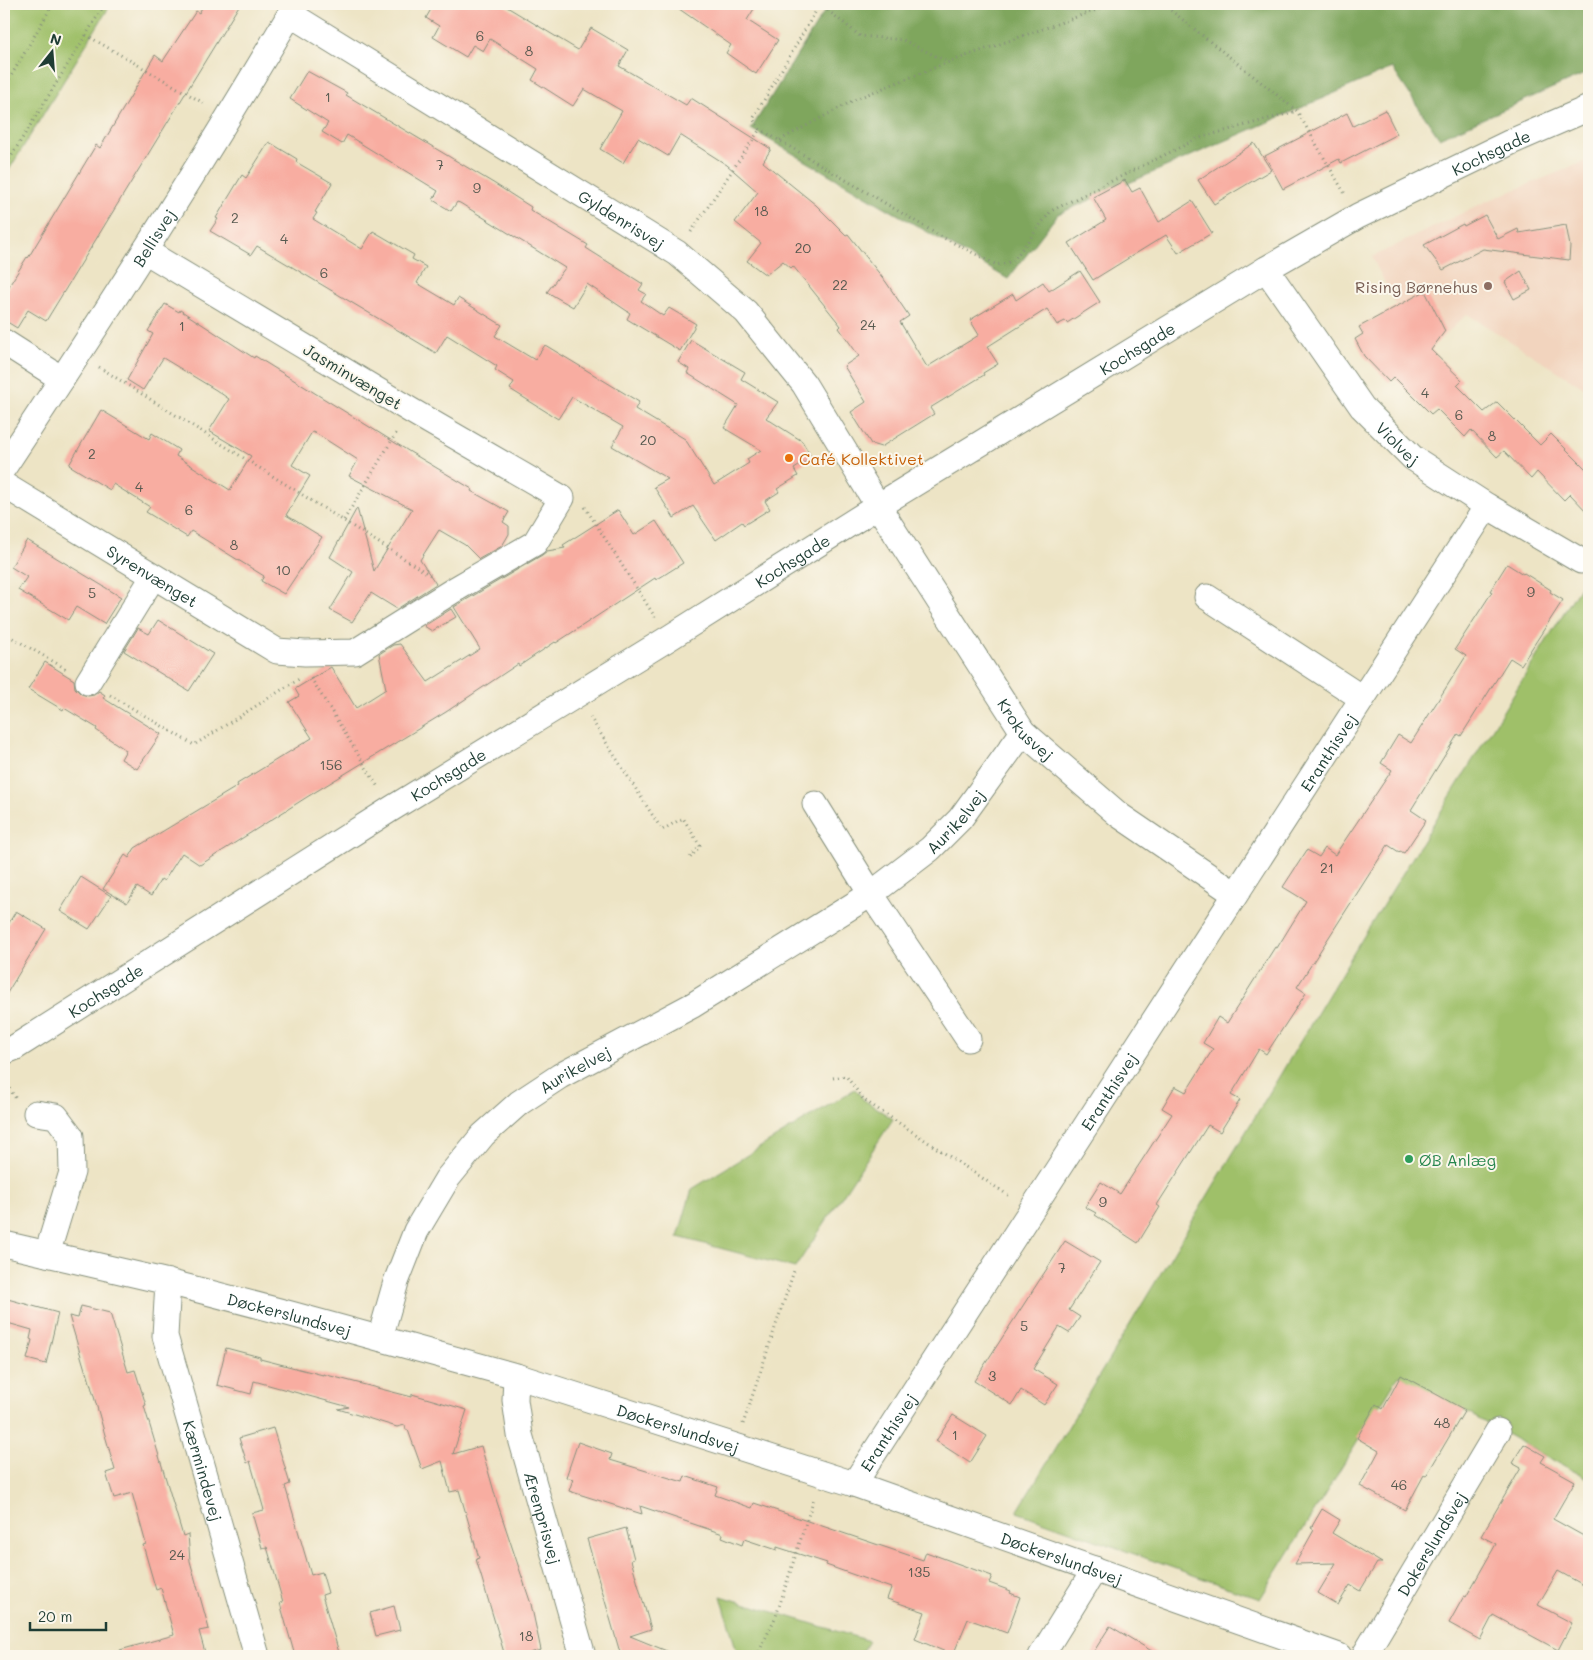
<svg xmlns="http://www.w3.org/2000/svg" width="1593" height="1660" font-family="Mali,sans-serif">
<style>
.built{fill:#f2d4be}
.green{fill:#9fc069;stroke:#5f7e4e}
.forest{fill:#7fa65d;stroke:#4f7248}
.building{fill:#f8ada1}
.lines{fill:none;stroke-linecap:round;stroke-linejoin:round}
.minor-casing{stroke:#86907c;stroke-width:27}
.path{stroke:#86907c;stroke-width:3;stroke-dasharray:1 4;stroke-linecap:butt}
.minor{stroke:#fff;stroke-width:25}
.education-dot{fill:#8d6e63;stroke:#fbf7ec;stroke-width:2}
.food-dot{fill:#e8710a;stroke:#fbf7ec;stroke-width:2}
.leisure-dot{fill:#2e9e5b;stroke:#fbf7ec;stroke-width:2}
.labels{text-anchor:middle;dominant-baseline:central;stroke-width:4;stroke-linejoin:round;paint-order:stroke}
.number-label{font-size:14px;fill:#55594f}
.street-label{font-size:16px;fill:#1f3d34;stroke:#fbf7ec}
.education-label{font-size:16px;fill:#785e54;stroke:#fbf7ec;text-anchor:end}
.food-label{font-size:16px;fill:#c56008;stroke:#fbf7ec;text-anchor:start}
.leisure-label{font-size:16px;fill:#27864d;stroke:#fbf7ec;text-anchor:start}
</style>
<rect width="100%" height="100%" fill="#fbf7ec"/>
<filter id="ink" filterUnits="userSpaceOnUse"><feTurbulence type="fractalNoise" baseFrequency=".02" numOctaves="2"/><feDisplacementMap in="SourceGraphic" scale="10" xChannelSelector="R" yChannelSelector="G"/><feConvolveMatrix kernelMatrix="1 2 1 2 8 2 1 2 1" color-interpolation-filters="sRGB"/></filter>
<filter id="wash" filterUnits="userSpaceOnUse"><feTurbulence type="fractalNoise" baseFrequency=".0096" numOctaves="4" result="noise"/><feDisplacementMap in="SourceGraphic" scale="20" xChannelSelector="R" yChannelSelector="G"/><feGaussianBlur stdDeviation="1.12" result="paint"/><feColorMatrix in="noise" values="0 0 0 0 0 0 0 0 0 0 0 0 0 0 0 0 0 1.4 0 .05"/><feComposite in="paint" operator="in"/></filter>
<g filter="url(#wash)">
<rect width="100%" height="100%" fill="#ede4c5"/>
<path class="built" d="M1589 160V391L1467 314 1422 357 1372 257 1487 201Z"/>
<path class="green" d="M4 4H111L4 178Z
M1589 572V1480L1399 1375 1260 1599 1017 1512 1359 944Z
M855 1089 864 1100 893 1119 795 1268 678 1237 692 1189Z
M721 1596 869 1641 860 1656H738Z"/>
<path class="forest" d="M829 4H1589V72L1439 138 1392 68 1058 214 1008 279 751 129Z"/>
<g id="blocks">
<path class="building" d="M204 4H240L46 321 28 310 17 328 4 320V294L27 257 28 258 96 145 100 148 155 55 163 61 196 11 199 13Z
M434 4H502L578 50 591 28 628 50 619 66 686 105 691 98 771 149 763 162 816 205 846 235 848 234 886 282 909 316 900 322 927 367 979 335 970 320 1013 294 1016 300 1043 282 1049 291 1080 271 1100 302 1067 323 1065 321 1057 325 1047 309 987 347 998 364 983 373 984 375 930 408 934 414 881 447 871 444 851 412 866 402 844 366 859 356 839 328 841 326 793 266 791 268 783 261 766 275 747 261 761 243 735 222 758 192 727 165 680 135 668 156 638 138 623 163 600 149 622 111 584 89 573 106 532 80 538 69 490 39 483 51 473 45 466 57 433 37 439 26 426 18Z
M672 4H757L747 20 778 40 756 74 726 53 731 45Z
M307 71 347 93 346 95 495 184 531 207 530 210 588 245 586 248 643 284 639 290 646 294 641 301 663 316 669 308 696 324 680 351 627 319 630 313 587 284 573 307 547 292 565 268 460 203 457 202 451 211 433 200 438 191 347 135 342 144 322 132 328 123 290 99Z
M1385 110 1397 134 1341 163 1339 159 1283 189 1265 156 1347 113 1353 126Z
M269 142 297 159 296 162 332 183 315 212 317 213 313 219 362 249 373 231 414 255 412 259 426 267 417 283 454 305 458 298 502 325 495 336 535 360 545 345 639 402 635 409 685 439 714 485 749 463 747 459 761 450 724 428 738 405 687 373 689 369 678 362 691 340 745 372 741 379 778 402 766 418 802 441 812 458 794 469 798 476 777 489 779 492 765 501 770 509 744 525 742 522 716 540 693 506 674 518 654 487 668 479 612 446 623 427 572 397 558 419 510 389 514 382 495 370 497 366 447 335 436 353 257 246 251 255 210 231 218 219 216 218 242 175 246 178Z
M1254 143 1271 170 1214 204 1198 180Z
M1125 180 1132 192 1140 188 1159 222 1192 201 1212 233 1178 253 1166 235 1093 280 1069 243 1106 220 1093 197Z
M1485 215 1498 239 1518 229 1519 233 1566 225 1570 246 1569 260 1483 249 1443 270 1424 245 1463 224 1464 226Z
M1521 271 1531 290 1514 299 1505 282Z
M1425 291 1445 331 1431 350 1462 380 1457 385 1484 412 1497 402 1540 445 1551 434 1589 472V514L1570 494 1564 500 1537 472 1531 479 1504 451 1497 457 1471 430 1465 437 1437 409 1431 414 1394 377 1389 382 1364 356 1355 339 1363 334 1359 327Z
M165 304 179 312 180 310 254 358 255 356 410 452 472 489 471 491 509 512 503 522 509 526V534L502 546 479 559 465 545 439 530 420 560 436 584 397 609 371 593 352 622 330 610 353 572 330 557 357 508 374 571 412 509 349 476 358 460 317 434 312 432 292 465 310 476 286 515 322 537 284 594 261 581 264 576 191 531 187 537 146 512 150 507 113 484 110 490 69 465 101 410 149 439 152 433 179 450 176 456 230 490 251 456 209 431 229 399 216 390 163 358 143 390 127 380 153 334 148 331Z
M618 510 634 535 656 521 683 563 656 580 655 578 556 643 555 642 519 666 518 664 446 712 307 797 200 865 182 853 164 881 161 879 151 896 137 887 127 903 103 889 125 855 129 858 135 848 238 786 237 784 312 738 289 702 299 696 295 689 331 667 356 708 386 689 379 654 393 645 400 644 428 682 480 649 454 607 542 555 547 551 565 548 563 545Z
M27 540 121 597 104 624 76 607 68 620 18 590 27 577 11 567Z
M1507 564 1523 574 1524 573 1551 590 1550 592 1563 600 1521 665 1510 658 1461 736 1458 734 1411 810 1426 820 1404 853 1400 851 1399 852 1388 845 1297 987 1306 993 1266 1054 1259 1049 1231 1095 1240 1100 1220 1132 1208 1125 1157 1205 1160 1207 1138 1243 1095 1215 1096 1213 1085 1207 1101 1182 1120 1194 1172 1114 1162 1108 1175 1086 1186 1092 1213 1049 1203 1043 1218 1017 1227 1023 1275 947 1277 948 1306 901 1283 887 1307 850 1319 857 1325 848 1335 855 1392 770 1381 763 1398 735 1411 743 1466 656 1455 649 1492 592 1490 591Z
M451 609 456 617 432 631 424 626Z
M158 620 213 654 189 691 124 651 138 628 149 634Z
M45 662 74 680 75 688 81 694 88 696 94 695 99 691 105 695 103 698 161 734 137 769 121 759 126 750 96 730 97 728 64 708 63 710 28 689Z
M81 877 111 896 89 929 60 911Z
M16 911 46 929 4 998V931Z
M1065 1241 1100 1262 1069 1310 1080 1317 1069 1333 1059 1327 1033 1369 1058 1384 1044 1405 1021 1390 1012 1405 974 1381Z
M4 1298 58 1313 46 1364 27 1359 32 1340 30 1339 32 1330 4 1322Z
M81 1306 110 1313 128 1372 135 1370 146 1405 144 1406 183 1536 188 1534 190 1561 209 1629 199 1631 206 1656H121L120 1650 174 1635 161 1588 156 1590 143 1545 146 1544 132 1493 114 1498 106 1473 115 1470 87 1372 86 1373 69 1316 78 1318Z
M226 1348 260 1357V1359L323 1375V1374L412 1397V1394L467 1410 453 1454 481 1446 497 1502 531 1604 541 1650 530 1653 531 1656H505L476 1559 479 1558 459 1490 450 1492 442 1461 422 1469 408 1430H406L405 1425 397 1427 338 1409 349 1407 254 1381 251 1394 217 1385Z
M1401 1375 1465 1410 1426 1476 1424 1475 1405 1510 1360 1486 1379 1451 1357 1438 1376 1404 1383 1409Z
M953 1415 987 1436 970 1463 936 1441Z
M273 1428 290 1484 285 1486 311 1575 322 1572 328 1593 322 1595 340 1656H295L280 1603 283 1602 267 1547 262 1548 252 1513 264 1510 250 1461 247 1463 239 1438Z
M578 1442 612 1454 610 1460 683 1482 685 1476 718 1487 715 1495 752 1508 754 1503 923 1560 926 1552 992 1576 989 1583 1011 1591 1010 1593 1020 1597 1007 1633 968 1619 953 1655 915 1639 925 1612 887 1599 891 1588 826 1565 827 1563 777 1547V1550L744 1539 742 1545 722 1537 723 1534 640 1506 642 1514 569 1491 573 1479 566 1477Z
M1524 1444 1545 1456 1541 1462 1575 1481 1553 1519 1589 1539V1588L1558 1571 1538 1605 1572 1623 1558 1650 1493 1615 1480 1640 1449 1623 1464 1596 1466 1597 1496 1544 1481 1536 1521 1468 1512 1463Z
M1322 1509 1340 1520 1332 1533 1382 1563H1377L1360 1591 1350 1585 1338 1605 1318 1593 1336 1563 1295 1564 1314 1530 1311 1528Z
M626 1528 634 1559 631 1560 651 1629 630 1636 679 1656H621L587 1539Z
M394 1606 400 1630 376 1636 370 1613Z
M1110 1626 1160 1656H1091Z"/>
</g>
</g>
<g filter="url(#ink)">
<use href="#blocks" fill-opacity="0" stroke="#86907c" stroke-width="1"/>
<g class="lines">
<defs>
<g id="minor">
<path id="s1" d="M290 14 677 253 746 312 804 384 878 506 1023 732 1119 815 1235 894"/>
<path id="s2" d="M1266 269 1362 407 1413 458 1487 506 1581 561"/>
<path d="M4 342 62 379"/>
<path id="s3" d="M4 467C105 315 204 161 296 4"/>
<path id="s4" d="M4 485 277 651 305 653 355 652 454 590 535 543 562 498 410 410 145 251"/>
<path d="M1207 597 1362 698"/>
<path d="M88 682 153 577"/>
<path d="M815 804 871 894 968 1039"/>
<path id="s5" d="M4 1052 14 1048 391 809 669 638 878 506 1266 269 1358 216 1513 141 1589 108"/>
<path d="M36 1113 56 1116 71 1136 72 1172 47 1254"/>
<path id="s6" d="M4 1244 168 1282 291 1314 516 1376 854 1484 1339 1656"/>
<path id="s7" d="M168 1282 165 1336 257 1656"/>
<path id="s8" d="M380 1338 396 1282 416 1231 447 1179 483 1135 519 1103 560 1076 693 1005 871 894 930 849 960 819 1023 732"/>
<path id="s9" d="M516 1376 515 1400 520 1435 583 1656"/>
<path id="s10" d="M854 1484 1487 506"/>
<path d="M1041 1656 1095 1569"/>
<path id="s11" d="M1364 1656 1498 1431"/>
</g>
</defs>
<use href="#minor" class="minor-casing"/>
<path class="path" d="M820 4 753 119 760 129 942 237 997 265 1012 262 1051 211 1199 138 1297 111
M820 4 860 36 903 40 948 62
M1163 4 1297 111 1345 194
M86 35 207 105
M4 88 53 4
M780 140 858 98 949 62 1113 4
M4 168 105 4
M691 232 760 129
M99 367 430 575
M585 507 655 617
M344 520 398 430
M4 633 68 670
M311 678 378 787
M110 695 194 745 299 679
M590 717 662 830 683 818 700 846 690 858
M833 1078 846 1076 864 1100 1011 1197
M4 1080 16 1099
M743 1424 795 1268
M757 1656 776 1616 814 1498"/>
<use href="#minor" class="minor"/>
</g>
</g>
<circle class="education-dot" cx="1488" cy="286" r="5"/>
<circle class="food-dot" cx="789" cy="458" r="5"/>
<circle class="leisure-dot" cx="1409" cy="1159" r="5"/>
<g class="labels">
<g class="number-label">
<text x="480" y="35">6</text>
<text x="529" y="50">8</text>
<text x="328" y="96">1</text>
<text x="440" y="164">7</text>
<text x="477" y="187">9</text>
<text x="761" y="210">18</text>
<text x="235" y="217">2</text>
<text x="284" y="238">4</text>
<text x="803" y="247">20</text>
<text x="324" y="272">6</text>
<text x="840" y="284">22</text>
<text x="868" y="324">24</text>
<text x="182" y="325">1</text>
<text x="1425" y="392">4</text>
<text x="1459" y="414">6</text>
<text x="1492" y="435">8</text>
<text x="648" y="439">20</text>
<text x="92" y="453">2</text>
<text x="139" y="486">4</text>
<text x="189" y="509">6</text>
<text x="234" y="544">8</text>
<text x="283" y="569">10</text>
<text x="1531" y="591">9</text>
<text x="92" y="592">5</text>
<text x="331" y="764">156</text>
<text x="1327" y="867">21</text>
<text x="1103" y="1201">9</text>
<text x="1062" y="1267">7</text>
<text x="1024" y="1325">5</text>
<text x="992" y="1375">3</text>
<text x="1442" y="1422">48</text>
<text x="955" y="1434">1</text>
<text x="1399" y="1484">46</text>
<text x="177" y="1554">24</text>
<text x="919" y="1571">135</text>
<text x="526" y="1635">18</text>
</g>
<g class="street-label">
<text stroke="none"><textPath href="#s5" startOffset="1739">Kochsgade</textPath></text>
<text stroke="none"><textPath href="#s1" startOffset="390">Gyldenrisvej</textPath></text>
<text stroke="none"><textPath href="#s3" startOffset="274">Bellisvej</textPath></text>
<text stroke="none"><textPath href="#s5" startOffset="1334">Kochsgade</textPath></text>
<text transform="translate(353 376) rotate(31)">Jasminvænget</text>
<text stroke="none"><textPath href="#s2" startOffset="219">Violvej</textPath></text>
<text stroke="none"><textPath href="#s5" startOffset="929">Kochsgade</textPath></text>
<text stroke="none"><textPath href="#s4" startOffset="174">Syrenvænget</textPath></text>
<text stroke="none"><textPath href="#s1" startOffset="1049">Krokusvej</textPath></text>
<text stroke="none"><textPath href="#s10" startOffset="872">Eranthisvej</textPath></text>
<text stroke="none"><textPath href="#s5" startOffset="524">Kochsgade</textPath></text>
<text stroke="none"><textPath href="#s8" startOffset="800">Aurikelvej</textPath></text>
<text stroke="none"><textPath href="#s5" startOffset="119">Kochsgade</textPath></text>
<text stroke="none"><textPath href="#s8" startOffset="344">Aurikelvej</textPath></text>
<text stroke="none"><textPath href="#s10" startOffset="468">Eranthisvej</textPath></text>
<text stroke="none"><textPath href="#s6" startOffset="294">Døckerslundsvej</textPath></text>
<text stroke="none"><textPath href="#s6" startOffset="699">Døckerslundsvej</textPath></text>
<text stroke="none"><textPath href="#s10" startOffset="62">Eranthisvej</textPath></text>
<text stroke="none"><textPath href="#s7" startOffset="194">Kærmindevej</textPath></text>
<text stroke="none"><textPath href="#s9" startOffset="145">Ærenprisvej</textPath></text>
<text stroke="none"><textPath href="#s11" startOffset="131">Dokerslundsvej</textPath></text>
<text stroke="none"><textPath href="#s6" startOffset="1104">Døckerslundsvej</textPath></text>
</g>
<g class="education-label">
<text x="1478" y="286">Rising Børnehus</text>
</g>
<g class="food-label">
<text x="799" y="458">Café Kollektivet</text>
</g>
<g class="leisure-label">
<text x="1419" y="1159">ØB Anlæg</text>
</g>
</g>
<rect width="1593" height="1660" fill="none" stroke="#fbf7ec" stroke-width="20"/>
<g transform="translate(52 52) rotate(17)" stroke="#fbf7ec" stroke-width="4" paint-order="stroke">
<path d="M0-4L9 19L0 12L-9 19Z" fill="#1f3d34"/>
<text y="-8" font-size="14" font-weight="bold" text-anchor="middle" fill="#1f3d34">N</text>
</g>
<path d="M30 1622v8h76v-8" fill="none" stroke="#1f3d34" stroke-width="2.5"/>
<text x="38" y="1622" font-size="15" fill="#1f3d34" stroke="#fbf7ec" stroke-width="4" paint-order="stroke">20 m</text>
</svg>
